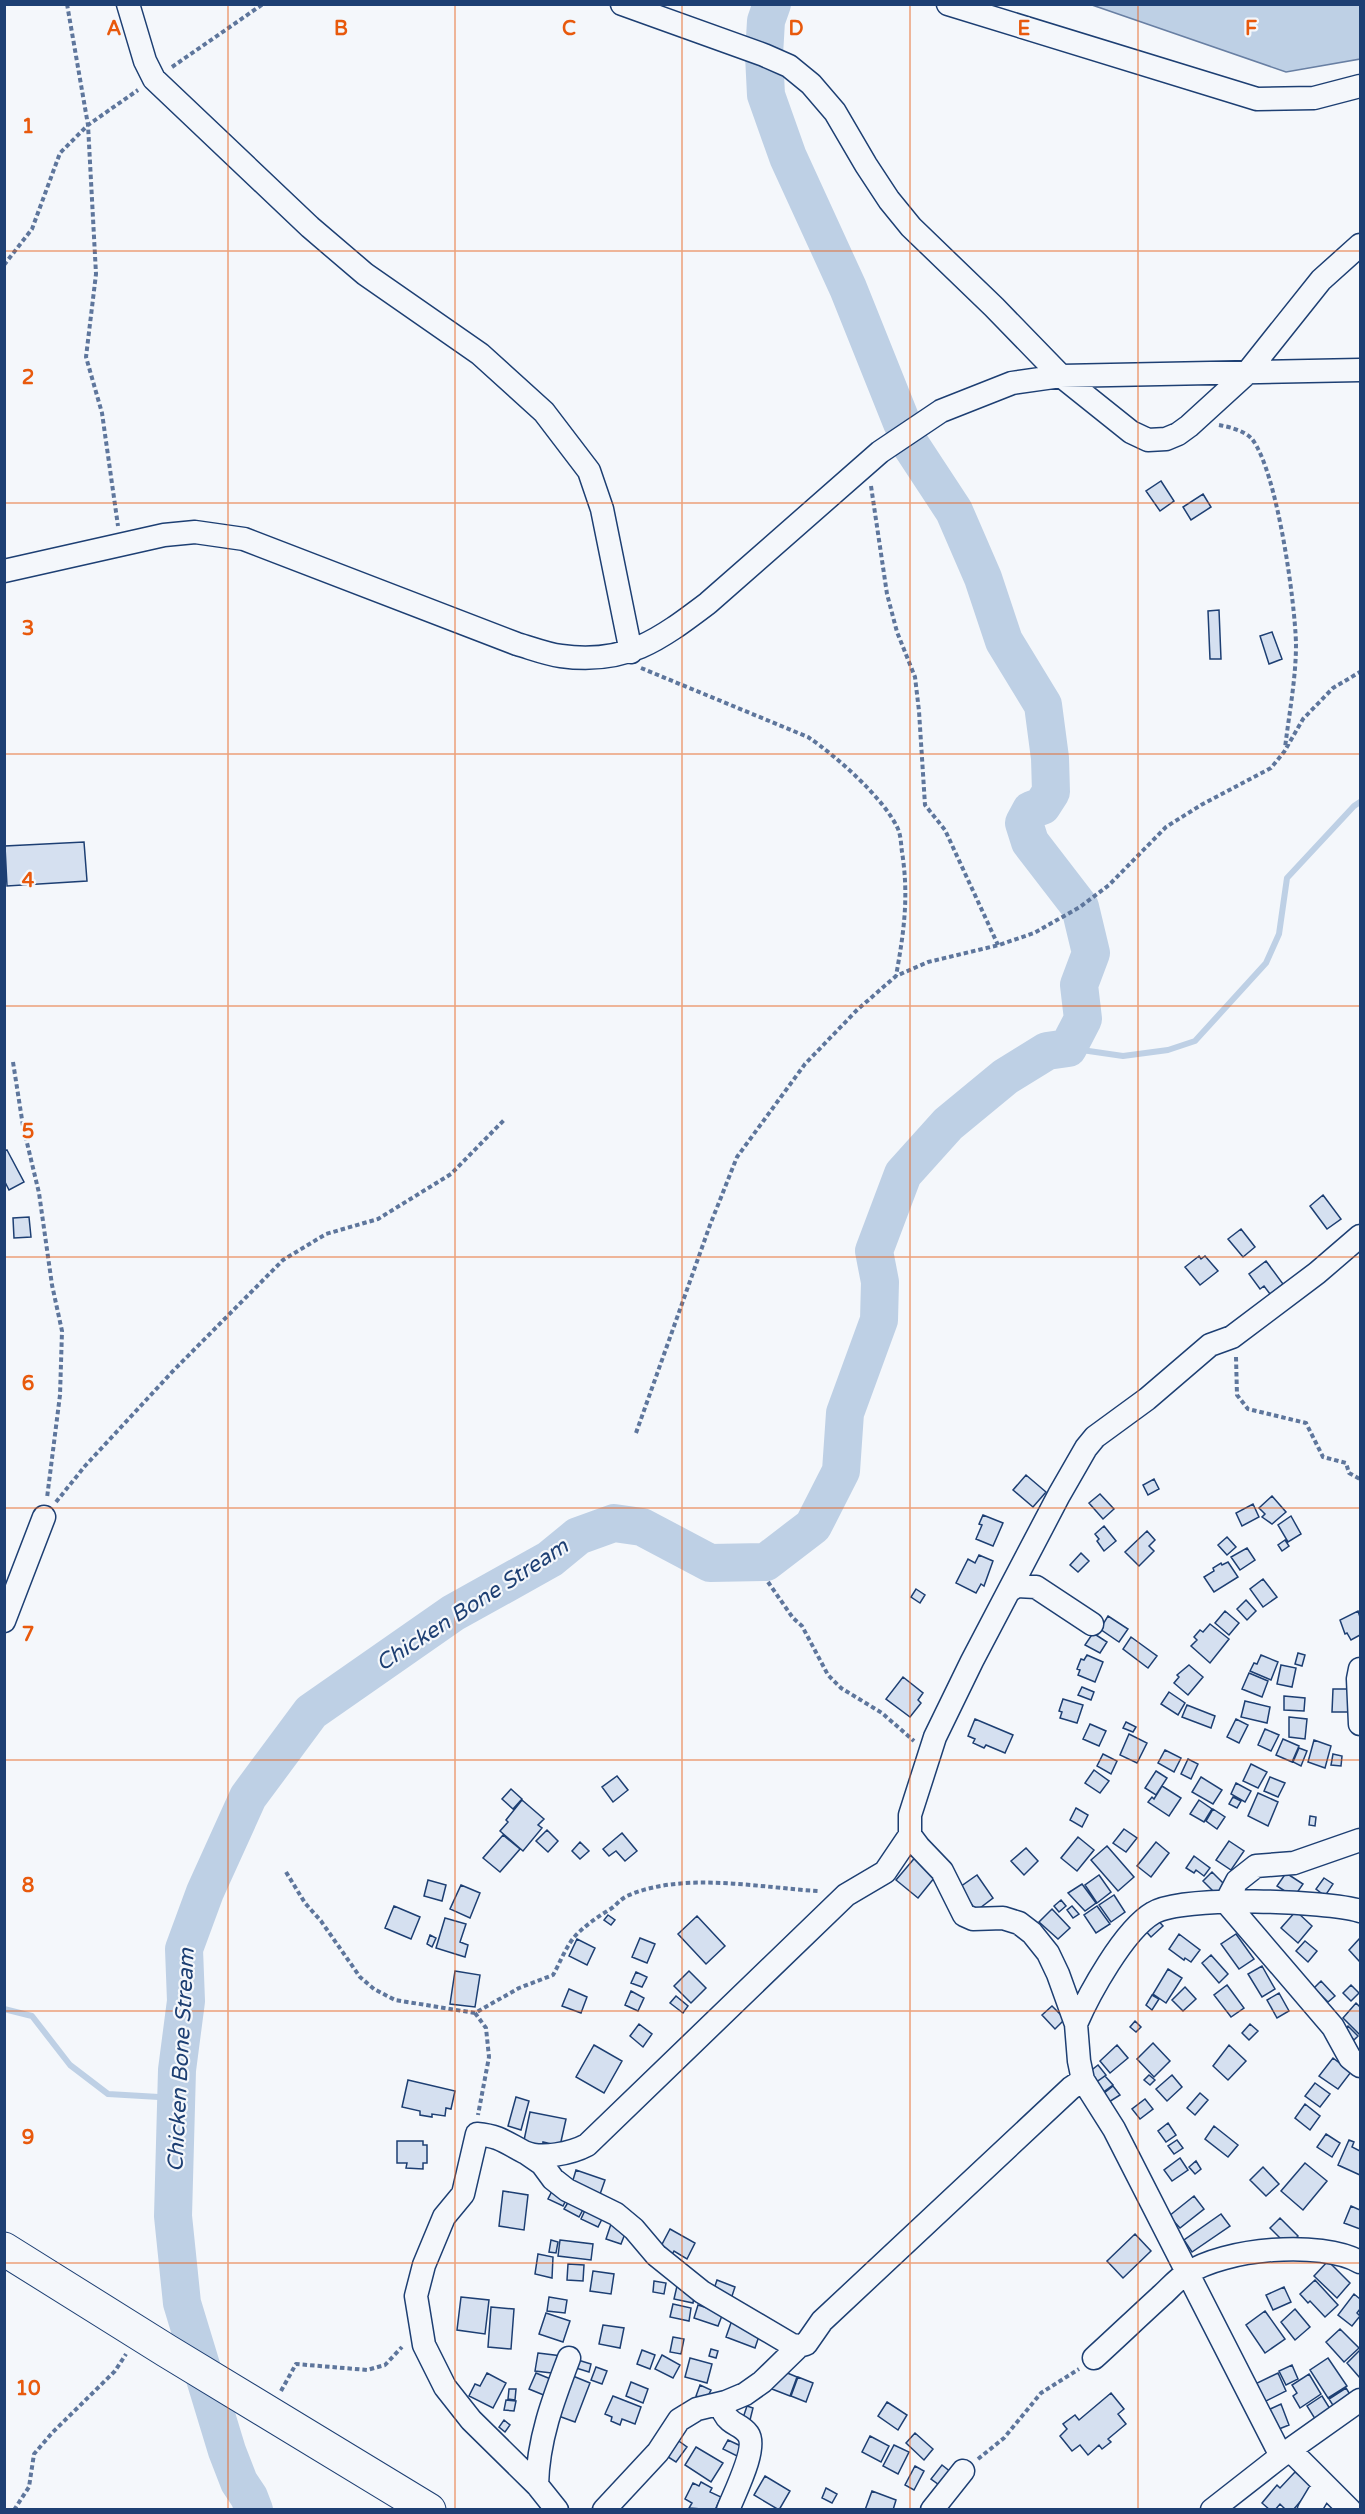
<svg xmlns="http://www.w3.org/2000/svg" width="1365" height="2514" font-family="'Varela Round',sans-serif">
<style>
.water{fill:#bed0e5;stroke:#687fa3;stroke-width:1.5}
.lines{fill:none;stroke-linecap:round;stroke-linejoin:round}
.stream{stroke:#bed0e5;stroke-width:6}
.river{stroke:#bed0e5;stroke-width:38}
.building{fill:#d5e0f0;stroke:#1d3f73;stroke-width:1.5}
.minor-casing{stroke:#1d3f73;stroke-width:25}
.highway-casing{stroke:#1d3f73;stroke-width:35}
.path{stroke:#5e769c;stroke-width:4;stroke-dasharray:4.5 3;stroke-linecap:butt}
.minor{stroke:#f4f7fb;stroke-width:22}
.highway{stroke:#f4f7fb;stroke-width:33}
.grid{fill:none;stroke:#e8590c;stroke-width:1.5;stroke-opacity:0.55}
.labels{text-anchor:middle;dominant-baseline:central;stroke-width:4.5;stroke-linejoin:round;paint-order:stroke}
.water-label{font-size:22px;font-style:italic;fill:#1d3f73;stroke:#f4f7fb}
.grid-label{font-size:20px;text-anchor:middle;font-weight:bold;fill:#e8590c;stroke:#f4f7fb;stroke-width:4.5;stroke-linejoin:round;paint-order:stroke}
</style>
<rect width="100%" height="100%" fill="#f4f7fb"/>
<path class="water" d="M1092 5H1360V59L1286 72Z"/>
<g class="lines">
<path class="stream" d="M1068 1048 1123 1056 1168 1050 1195 1041 1266 963 1279 934 1287 878 1354 806 1360 802
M4 2009 32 2016 70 2065 108 2094 176 2098"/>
<path class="river" d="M772 4 766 21 764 55 766 95 788 157 848 288 902 423
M254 2510 249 2497 239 2482 227 2451 182 2303 173 2216 177 2070 186 2001 184 1949 205 1892 248 1797 311 1712 453 1613 550 1559 578 1536 614 1523 642 1527 710 1563 766 1562 813 1526 841 1471 845 1413 879 1320 880 1282 874 1251 903 1174 948 1124 1005 1077 1047 1051 1068 1048 1083 1019 1079 985 1091 953 1080 907 1030 842 1024 823 1031 810 1042 806 1051 792 1050 758 1043 705 1004 641 983 578 954 511 910 444"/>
</g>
<path class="building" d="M1161 481 1174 501 1160 511 1146 491Z
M1203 494 1211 507 1191 520 1183 507Z
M1219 610 1221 659H1210L1208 611Z
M1272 632 1282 659 1269 664 1260 636Z
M84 842 87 881 7 886 5 846Z
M7 1150 24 1182 9 1190 4 1180V1151Z
M1323 1195 1341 1219 1327 1229 1310 1206Z
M29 1217 31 1237 14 1238 13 1218Z
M1241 1229 1255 1247 1243 1257 1228 1239Z
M1199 1256 1201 1259 1205 1256 1218 1271 1200 1285 1185 1267Z
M1266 1261 1283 1284 1270 1294 1264 1286 1260 1289 1249 1274Z
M1026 1475 1046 1492 1033 1507 1013 1490Z
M1154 1479 1159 1489 1148 1495 1143 1485Z
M1100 1494 1114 1509 1103 1519 1089 1503Z
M1272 1496 1286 1512 1272 1524 1262 1517 1265 1514 1259 1508Z
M1253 1504 1259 1517 1242 1526 1236 1513Z
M983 1515 1003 1523 993 1546 976 1539 982 1525 979 1524Z
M1291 1516 1301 1534 1288 1542 1278 1525Z
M1104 1526 1116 1541 1104 1551 1097 1541 1099 1539 1095 1534Z
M1147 1531 1155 1540 1149 1546 1154 1551 1139 1566 1125 1552Z
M1227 1537 1236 1547 1227 1555 1218 1545Z
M1285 1540 1289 1546 1282 1551 1278 1545Z
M1247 1548 1255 1560 1240 1570 1231 1557Z
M1081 1553 1089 1561 1078 1572 1070 1565Z
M979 1555 993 1561 984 1586 981 1584 976 1593 956 1583 968 1559 975 1563Z
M1228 1562 1238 1577 1214 1592 1204 1577 1214 1571 1213 1568 1221 1563 1222 1565Z
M1263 1579 1277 1597 1263 1607 1250 1589Z
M916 1589 925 1595 920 1603 911 1597Z
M1246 1600 1256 1611 1247 1620 1237 1609Z
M1225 1611 1239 1623 1229 1635 1215 1623Z
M1358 1611 1360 1617V1635L1351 1640 1347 1633 1345 1634 1340 1620Z
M1108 1616 1128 1629 1119 1642 1100 1629Z
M1210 1624 1229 1639 1210 1663 1191 1646 1197 1640 1194 1637 1200 1630 1203 1632Z
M1093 1633 1107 1642 1100 1653 1085 1645Z
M1131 1637 1157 1656 1148 1668 1123 1649Z
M1298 1653 1305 1655 1302 1666 1295 1664Z
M1087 1655 1103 1662 1095 1682 1078 1675 1080 1670 1077 1669 1081 1659 1084 1660Z
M1261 1655 1278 1662 1271 1680 1250 1671 1254 1663 1257 1664Z
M1189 1665 1203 1677 1188 1695 1174 1683 1179 1677 1177 1675Z
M1281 1665 1296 1668 1292 1687 1277 1684Z
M1249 1673 1268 1681 1262 1697 1242 1689Z
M903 1677 923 1693 918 1700 921 1703 910 1717 886 1699Z
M1082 1687 1094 1692 1091 1700 1078 1695Z
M1333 1689H1351L1350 1712H1332Z
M1169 1692 1185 1703 1178 1715 1161 1704Z
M1284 1696 1305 1698 1304 1711 1284 1710Z
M1063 1699 1083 1705 1077 1723 1060 1718 1062 1712 1059 1711Z
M1245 1701 1270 1707 1267 1723 1241 1717Z
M1187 1705 1215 1716 1211 1728 1182 1717Z
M1289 1717 1307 1719 1305 1739 1289 1737Z
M975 1719 1013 1735 1005 1753 986 1745 984 1748 973 1743 975 1739 968 1736Z
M1236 1719 1248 1725 1239 1743 1227 1737Z
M1126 1722 1136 1727 1133 1732 1123 1728Z
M1090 1724 1106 1731 1099 1746 1083 1739Z
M1265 1729 1279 1735 1271 1751 1258 1745Z
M1129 1734 1147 1743 1137 1763 1120 1755Z
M1283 1739 1299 1746 1292 1762 1276 1755Z
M1314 1740 1331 1746 1325 1768 1308 1762Z
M1299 1748 1307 1751 1301 1766 1293 1762Z
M1165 1750 1181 1758 1174 1772 1158 1763Z
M1103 1754 1117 1761 1111 1774 1097 1766Z
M1333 1754 1342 1756 1341 1766 1331 1765Z
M1188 1759 1198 1764 1191 1779 1181 1774Z
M1251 1764 1267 1772 1258 1788 1243 1781Z
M1094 1770 1109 1781 1100 1793 1085 1783Z
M1156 1771 1167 1778 1156 1795 1145 1788Z
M617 1776 628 1790 613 1802 602 1787Z
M1201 1777 1222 1790 1213 1804 1192 1792Z
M1270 1777 1285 1783 1278 1797 1264 1791Z
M1236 1783 1251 1791 1245 1802 1231 1794Z
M1162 1786 1181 1798 1169 1816 1148 1802 1152 1797 1154 1799Z
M511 1789 522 1799 513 1809 502 1799Z
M1258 1793 1278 1802 1268 1826 1248 1816Z
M1233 1797 1241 1801 1237 1808 1229 1804Z
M522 1800 544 1819 538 1825 542 1828 523 1851 500 1831 508 1822 506 1820Z
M1199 1800 1212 1809 1204 1822 1190 1814Z
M1076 1808 1088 1815 1082 1827 1070 1820Z
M1213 1809 1225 1817 1217 1829 1206 1821Z
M1310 1816 1316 1817 1315 1826 1309 1825Z
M1124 1829 1137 1838 1126 1852 1113 1843Z
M547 1830 558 1841 548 1852 536 1841Z
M622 1833 637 1851 625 1861 616 1851 609 1856 603 1849Z
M503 1835 520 1849 500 1872 483 1858Z
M1078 1837 1094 1850 1077 1871 1061 1858Z
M1229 1841 1244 1851 1231 1870 1216 1860Z
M580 1842 589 1851 580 1859 572 1851Z
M1156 1842 1169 1853 1151 1877 1137 1866Z
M1107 1846 1134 1877 1118 1891 1091 1860Z
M1026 1848 1038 1861 1024 1875 1011 1861Z
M918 1854 939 1872 918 1898 896 1880Z
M1194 1856 1210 1868 1204 1876 1196 1870 1194 1873 1186 1868Z
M1212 1872 1228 1888 1219 1897 1203 1881Z
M1286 1873 1303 1884 1294 1897 1277 1886Z
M977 1875 993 1898 976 1911 960 1887Z
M1099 1875 1111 1892 1097 1903 1085 1885Z
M1324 1878 1333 1884 1325 1896 1316 1889Z
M428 1880 446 1885 442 1901 424 1896Z
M1082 1884 1096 1903 1085 1911 1068 1893Z
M461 1885 480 1893 470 1918 450 1909Z
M1114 1895 1125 1912 1111 1922 1099 1905Z
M1061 1900 1066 1906 1059 1912 1054 1906Z
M394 1906 420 1917 411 1939 385 1928Z
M1072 1906 1079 1914 1073 1918 1067 1910Z
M1097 1906 1110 1924 1096 1933 1084 1915Z
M1052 1909 1070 1928 1058 1939 1039 1922Z
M1296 1911 1312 1926 1298 1943 1281 1928Z
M608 1915 615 1920 611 1925 604 1920Z
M697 1916 725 1946 706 1964 678 1934Z
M1155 1917 1163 1926 1151 1937 1143 1928Z
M445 1918 466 1924 460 1942 468 1945 465 1957 436 1948Z
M1179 1934 1200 1950 1191 1962 1185 1958 1184 1960 1169 1949Z
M1236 1934 1254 1959 1239 1969 1221 1944Z
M430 1935 436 1938 432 1947 427 1944Z
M640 1938 655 1944 647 1963 632 1957Z
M1360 1938V1962L1349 1950Z
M577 1939 595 1948 587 1965 569 1956Z
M1305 1941 1317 1951 1308 1962 1296 1951Z
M1211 1955 1228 1974 1219 1983 1202 1963Z
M1262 1966 1275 1989 1262 1997 1248 1974Z
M1168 1969 1182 1978 1166 2003 1153 1994Z
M455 1971 480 1975 475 2007 450 2004Z
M689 1971 706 1988 691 2003 674 1986Z
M636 1972 647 1977 642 1987 631 1983Z
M1321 1981 1335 1996 1328 2002 1314 1988Z
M1227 1985 1244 2008 1231 2017 1214 1995Z
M1351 1985 1359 1993 1351 2001 1343 1993Z
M1185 1987 1196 1999 1183 2011 1172 2000Z
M569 1989 587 1997 581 2013 562 2006Z
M631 1991 644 1998 638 2011 625 2005Z
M1279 1993 1289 2011 1277 2018 1267 2000Z
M1152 1995 1159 1999 1152 2010 1146 2005Z
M676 1996 688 2006 683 2013 670 2003Z
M1356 2003 1360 2007V2035L1343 2018Z
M1052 2006 1065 2019 1055 2029 1042 2015Z
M1135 2021 1141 2027 1136 2032 1130 2027Z
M639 2024 652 2034 643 2047 630 2036Z
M1250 2024 1258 2031 1249 2040 1242 2033Z
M1348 2026 1358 2036 1354 2040 1344 2030Z
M1153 2043 1170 2061 1154 2077 1137 2059Z
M594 2045 622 2061 604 2093 576 2077Z
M1117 2045 1128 2058 1110 2073 1100 2061Z
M1229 2045 1246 2061 1228 2080 1213 2066Z
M1333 2058 1351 2072 1338 2089 1319 2076Z
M1098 2065 1106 2075 1095 2083 1088 2073Z
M1149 2075 1155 2080 1150 2085 1144 2080Z
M1172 2075 1182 2087 1167 2101 1156 2089Z
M1105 2076 1113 2085 1102 2093 1095 2083Z
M408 2080 455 2091 451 2109 446 2108 445 2116 432 2114V2117L420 2115V2111L402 2107Z
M1315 2083 1330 2094 1320 2107 1305 2096Z
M1113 2086 1120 2095 1109 2102 1103 2094Z
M1200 2093 1208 2100 1195 2115 1187 2108Z
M516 2097 529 2101 521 2130 508 2126Z
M1145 2099 1153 2109 1140 2119 1132 2109Z
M1305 2104 1320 2116 1310 2130 1295 2118Z
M530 2112 566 2119 560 2146 543 2142 542 2149 523 2145Z
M1168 2123 1176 2135 1166 2142 1158 2131Z
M1214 2126 1238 2145 1228 2157 1205 2139Z
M1326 2134 1340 2143 1332 2157 1317 2147Z
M1177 2140 1183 2148 1174 2154 1168 2146Z
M1349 2140 1354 2142 1352 2147 1360 2151V2175L1338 2165Z
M397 2141H423V2145H427V2163H423V2169L406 2168 407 2163H397Z
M1180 2158 1188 2170 1172 2181 1164 2170Z
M1196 2161 1201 2169 1195 2174 1189 2167Z
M1305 2163 1327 2181 1303 2210 1281 2191Z
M1263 2167 1279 2184 1266 2196 1250 2180Z
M576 2170 605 2180 598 2200 570 2190Z
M553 2189 568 2196 563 2206 548 2199Z
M503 2191 528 2195 524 2230 499 2226Z
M572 2196 586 2204 579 2217 564 2209Z
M1194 2196 1204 2209 1180 2228 1169 2216Z
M588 2204 605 2213 598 2227 581 2219Z
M1351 2206 1360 2210V2229L1344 2223Z
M1221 2214 1230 2226 1192 2252 1184 2240Z
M1280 2218 1298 2236 1288 2246 1270 2228Z
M612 2221 628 2226 621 2244 606 2239Z
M670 2229 695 2243 687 2259 674 2251 670 2258 658 2252Z
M1135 2234 1151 2251 1123 2278 1107 2261Z
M551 2240 558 2242 556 2253 549 2252Z
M560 2240 593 2244 591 2260 558 2256Z
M538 2254 553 2257 552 2278 535 2274Z
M1328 2261 1350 2283 1337 2298 1314 2276Z
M568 2264 584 2265 583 2281 567 2280Z
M593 2271 614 2274 611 2294 590 2291Z
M717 2280 735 2287 731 2299 713 2292Z
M1315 2280 1338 2305 1325 2317 1310 2301 1308 2303 1300 2294Z
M654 2281 666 2283 664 2294 653 2292Z
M677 2286 695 2290 693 2303 674 2299Z
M1284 2287 1291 2302 1273 2310 1266 2295Z
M1354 2294 1360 2299V2309L1357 2313 1360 2316 1352 2326 1338 2315Z
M461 2297 489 2300 485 2334 457 2330Z
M549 2297 567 2300 565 2313 547 2311Z
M673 2304 691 2308 689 2321 670 2317Z
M698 2305 723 2313 718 2326 694 2318Z
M491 2307 514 2309 511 2349 488 2347Z
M1295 2309 1310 2327 1295 2340 1281 2322Z
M1265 2311 1285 2339 1265 2353 1246 2325Z
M546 2313 570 2321 563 2342 539 2334Z
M732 2320 761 2330 755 2348 726 2337Z
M603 2325 624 2328 620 2348 599 2344Z
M1340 2329 1359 2348 1344 2362 1326 2342Z
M673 2337 684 2339 681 2354 670 2352Z
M711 2349 718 2351 716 2358 709 2356Z
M642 2350 655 2355 650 2369 637 2364Z
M1360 2350V2378L1347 2363Z
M538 2353 562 2356 560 2374 535 2371Z
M662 2355 680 2365 673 2378 655 2369Z
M690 2358 712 2364 707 2383 685 2377Z
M1328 2358 1347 2386 1328 2398 1310 2370Z
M578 2360 591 2364 589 2372 576 2368Z
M1292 2365 1298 2379 1286 2385 1279 2371Z
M596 2367 607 2371 602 2384 591 2380Z
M780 2370 797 2377 790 2396 772 2389Z
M487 2373 506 2383 493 2408 469 2396 475 2384 480 2386Z
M536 2373 553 2380 546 2396 529 2389Z
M1278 2373 1286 2391 1262 2403 1253 2385Z
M568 2374 590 2383 575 2422 553 2414Z
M1309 2374 1321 2394 1300 2408 1293 2396 1297 2393 1292 2385Z
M798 2377 813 2383 806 2402 791 2396Z
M631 2382 648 2389 643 2403 626 2396Z
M700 2385 711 2390 706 2400 696 2396Z
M1346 2388 1351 2396 1334 2407 1329 2399Z
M509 2389H516L515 2400 508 2399Z
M1111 2393 1124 2409 1118 2414 1126 2424 1108 2439 1111 2442 1102 2449 1099 2445 1088 2455 1080 2445 1072 2451 1060 2436 1067 2429 1063 2424 1075 2415 1079 2420Z
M613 2396 641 2407 635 2424 622 2419 620 2425 611 2421 612 2417 605 2414Z
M1322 2396 1332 2412 1317 2422 1307 2406Z
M506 2400 516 2401 514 2411 504 2410Z
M887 2402 907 2415 898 2430 878 2416Z
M1281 2404 1289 2425 1274 2431 1266 2411Z
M747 2406 753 2408 750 2420 743 2418Z
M504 2420 510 2425 505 2432 499 2427Z
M915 2433 933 2449 924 2460 906 2443Z
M870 2436 889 2446 881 2462 862 2452Z
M676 2439 687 2447 676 2462 665 2455Z
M728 2440 743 2447 739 2457 723 2449Z
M894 2445 909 2452 898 2474 883 2466Z
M696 2447 723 2463 711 2482 685 2465Z
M942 2465 952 2473 942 2487 931 2479Z
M915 2466 924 2471 914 2490 905 2485Z
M1295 2472 1313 2487 1293 2510H1286L1280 2504 1275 2510H1270L1262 2503 1277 2485 1280 2488Z
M765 2476 790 2491 779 2510 754 2495Z
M701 2482 712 2488 710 2492 721 2497 715 2510 689 2508 692 2503 685 2499 693 2483 699 2486Z
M826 2488 837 2494 832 2503 822 2498Z
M872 2491 896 2500 893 2510H865Z"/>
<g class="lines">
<defs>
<path id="minor" d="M128 4 145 61 154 79 310 227 365 274 480 354 544 412 589 471 602 509 631 652
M622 4 764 55 789 66 811 84 835 112 866 165 889 200 911 227 994 307 1061 376 1131 432 1148 440 1166 439 1178 434 1189 426 1246 374 1321 280 1360 245
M948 4 1257 99 1314 98 1360 86
M4 571 164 535 195 532 244 539 517 644C531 648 546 654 561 656 626 665 659 640 708 603L880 452 941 411 1012 383 1061 376 1360 370
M1009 1591 1017 1586 1036 1587 1092 1624
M4 1621 44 1517
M1360 1669 1358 1679 1360 1724
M1226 1902 1333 2027 1350 2058 1360 2066
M1226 1902 1237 1881 1256 1866 1294 1863 1360 1840
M1076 2024C1089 1994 1124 1930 1153 1913 1182 1895 1327 1901 1360 1911
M526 2153 542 2164 553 2179 567 2190 616 2214 634 2229 656 2255 702 2292 792 2345 799 2346
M1094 2358C1117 2337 1139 2316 1162 2295 1170 2288 1177 2279 1186 2274 1225 2248 1320 2240 1360 2262
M726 2402 724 2413C730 2425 741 2424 748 2434 758 2448 734 2494 728 2510
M1290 2450 1350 2510
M1281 2456 1114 2129 1083 2080 1079 2061 1076 2024 1058 1974 1048 1953 1032 1933 1019 1923 1003 1918 973 1919 964 1915 942 1871 919 1847 910 1835V1815L935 1737 972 1661 1059 1495 1086 1448 1095 1437 1147 1399 1210 1345 1232 1337 1317 1273 1360 1236
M537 2485C538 2440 553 2400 569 2358
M557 2510 537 2485 471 2420 445 2387 424 2345 416 2296 424 2265 444 2217 463 2194 477 2134C499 2136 505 2142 524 2152 541 2160 572 2153 587 2145L846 1895 885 1872 910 1835
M604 2510 658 2452 679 2420 697 2409 726 2402 745 2394 762 2382 799 2346 806 2344 822 2321 1071 2088 1083 2080
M932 2510 963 2471
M1212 2510 1281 2456 1360 2400
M1309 2510 1324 2485"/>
<path id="highway" d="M4 2249 167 2351 429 2510"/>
</defs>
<use href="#minor" class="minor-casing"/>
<use href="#highway" class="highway-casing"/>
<path class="path" d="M67 4 88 125 96 274 86 357 102 413 118 526
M172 67 263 4
M4 265 32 229 60 153 88 125 138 90
M1219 425C1230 427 1245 431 1252 439 1277 471 1295 601 1296 644 1296 679 1289 714 1285 748
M871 486 887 594 897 632 915 677 919 711 925 805 945 830 998 945
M641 668 808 737C836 756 884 798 898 829 901 836 901 845 902 852 909 896 904 932 896 976
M13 1062 23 1126 39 1193 52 1285 62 1331 60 1395 47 1498
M1236 1357 1237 1395 1248 1409 1306 1423 1323 1457 1346 1463 1349 1473 1360 1479
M636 1433 710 1225 737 1157 805 1064 857 1010 896 976 928 962 999 945 1034 933 1080 907 1109 885 1166 827 1201 805 1271 768 1284 752 1303 719 1333 688 1360 672
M56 1502 85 1466 172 1372 283 1260 326 1234 378 1219 451 1174 505 1119
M768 1582 793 1618 802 1626 828 1675 841 1688 882 1713 914 1741
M286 1872 305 1903 321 1921 360 1977 374 1989 395 2000 475 2013 519 1988 553 1975C560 1963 566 1946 576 1935 587 1924 599 1916 612 1908 617 1904 621 1899 627 1896 683 1871 760 1888 819 1891
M475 2013 486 2028 489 2057 478 2115
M281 2391 296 2364 367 2370 385 2365 402 2347
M978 2459 1004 2438 1041 2393 1079 2369
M14 2510 29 2487 34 2454 52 2433 115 2371 126 2354"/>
<use href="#minor" class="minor"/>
<use href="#highway" class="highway"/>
</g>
<path class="grid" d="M228 4V2510M455 4V2510M682 4V2510M910 4V2510M1138 4V2510M4 251H1360M4 503H1360M4 754H1360M4 1006H1360M4 1257H1360M4 1508H1360M4 1760H1360M4 2011H1360M4 2263H1360"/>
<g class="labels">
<g class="water-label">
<text transform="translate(472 1605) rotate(-33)">Chicken Bone Stream</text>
<text transform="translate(181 2060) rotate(-87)">Chicken Bone Stream</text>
</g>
</g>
<g class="grid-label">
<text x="114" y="35">A</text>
<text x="341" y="35">B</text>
<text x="569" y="35">C</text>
<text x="796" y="35">D</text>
<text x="1024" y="35">E</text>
<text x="1251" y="35">F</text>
<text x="28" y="133">1</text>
<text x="28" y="384">2</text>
<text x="28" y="635">3</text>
<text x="28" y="887">4</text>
<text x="28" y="1138">5</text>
<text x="28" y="1390">6</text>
<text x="28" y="1641">7</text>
<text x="28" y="1892">8</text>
<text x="28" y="2144">9</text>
<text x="28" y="2395">10</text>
</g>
<rect width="1365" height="2514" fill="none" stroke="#1d3f73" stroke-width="12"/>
</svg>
